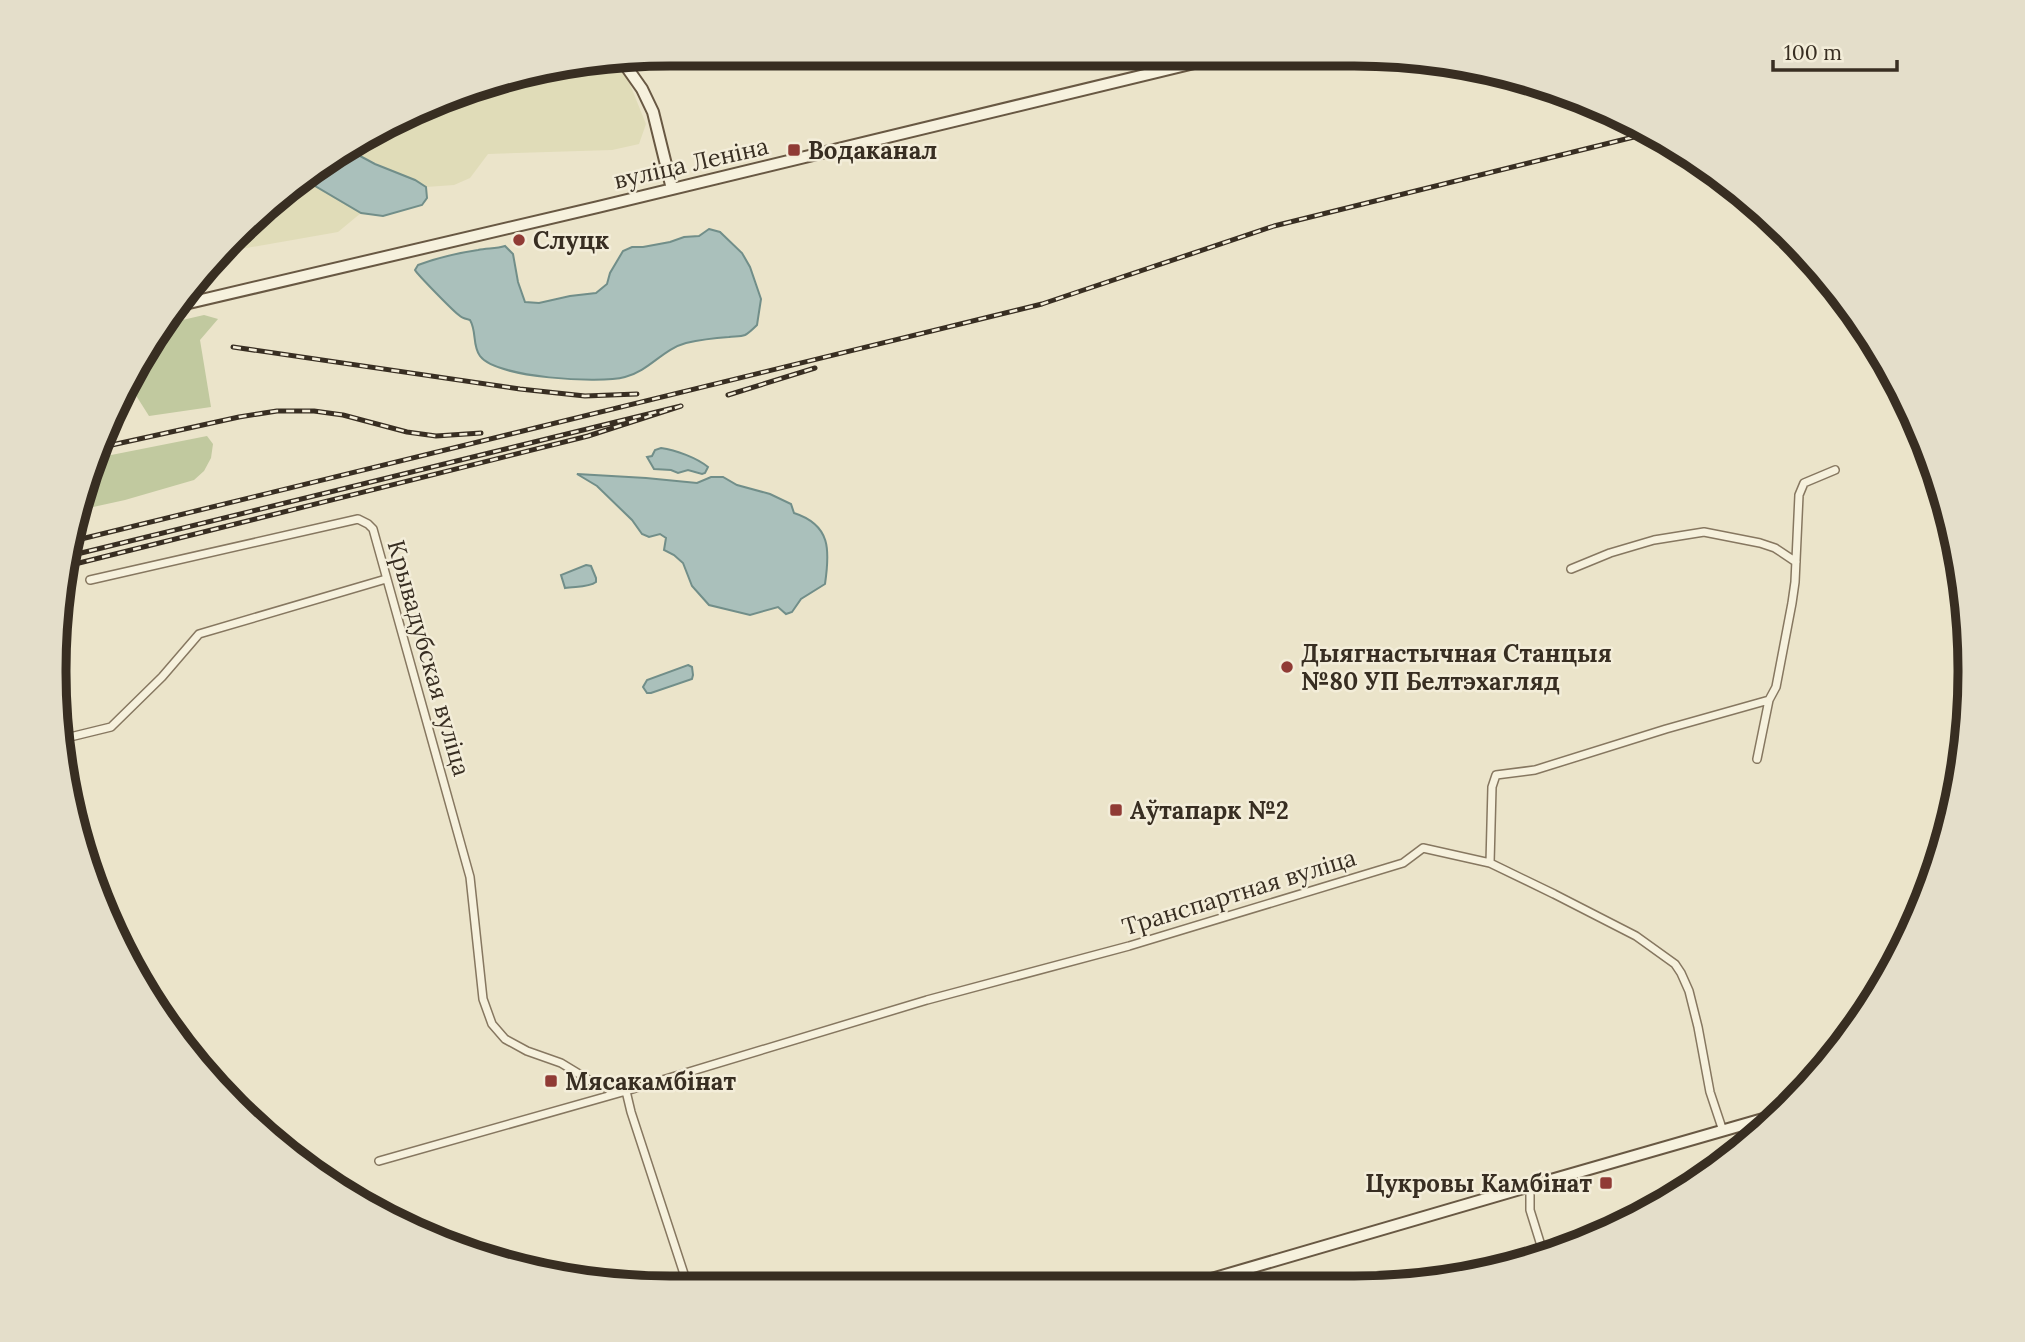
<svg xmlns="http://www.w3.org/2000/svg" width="2025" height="1342" font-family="Lora,serif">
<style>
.farmland{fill:#e0dcb8}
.green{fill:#c1c99f}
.water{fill:#aac0bb;stroke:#718e89;stroke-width:2}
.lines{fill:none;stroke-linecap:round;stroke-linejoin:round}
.street-casing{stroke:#867760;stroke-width:10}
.secondary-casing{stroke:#685843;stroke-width:14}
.street{stroke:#f6f1dd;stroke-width:7}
.secondary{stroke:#f6f1dd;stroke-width:10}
.rail-casing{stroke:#382e22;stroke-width:5}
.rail{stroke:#f3edd9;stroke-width:2.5;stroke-dasharray:8;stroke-linecap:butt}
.poi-dot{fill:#903b35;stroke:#f3edd9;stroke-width:2.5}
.labels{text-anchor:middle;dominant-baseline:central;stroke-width:5;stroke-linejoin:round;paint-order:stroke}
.poi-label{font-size:24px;font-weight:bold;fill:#382e22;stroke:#f3edd9;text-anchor:start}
.street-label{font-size:24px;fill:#382e22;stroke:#f3edd9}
.rim{fill:none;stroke:#382e22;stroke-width:9}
</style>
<rect width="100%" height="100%" fill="#ebe4ca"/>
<path class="farmland" d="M617 63 627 77 646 124 639 144 612 150 488 154 470 178 454 185 426 187 347 149 473 87Z
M305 180 361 213 338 232 229 251Z"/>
<path class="green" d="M204 315 218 319 200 340 211 407 149 416 130 386 165 324Z
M207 436 213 444 211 458 204 471 194 480 125 500 84 509 96 458Z"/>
<path class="water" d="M347 149 375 164 415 180 426 187 427 198 422 205 383 216 361 213 305 180 328 158Z
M709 229 720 232 742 253 750 267 761 299 757 325C754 328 749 333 745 335 740 337 733 336 729 337 715 338 699 340 686 343 663 349 649 371 625 377 600 384 496 378 480 356 472 345 477 332 470 320 467 319 462 318 460 316 454 312 417 274 415 270L418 265C437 258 457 253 478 250 487 248 496 249 505 246L513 254 518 282 525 302 539 303 570 296 596 293 607 284 610 273 623 251 632 247H643L670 242 684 237 699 236Z
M661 448C676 450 697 458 708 467L705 473 702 474 688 470 678 473 671 470 654 469 647 457 652 456 655 450Z
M577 474 646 478 697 483 711 477H723L737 485 770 494 791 504 794 513C831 525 830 550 825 584L801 599 792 612 786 614 778 607 750 615 709 605 692 586 683 563 674 555 664 550 666 538 660 534 649 537 642 534 632 520 597 486Z
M586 565 591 566 596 578V582C588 588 575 586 565 588L561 575Z
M688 665 692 667 693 675 692 679 651 693H647L643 687 647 680Z"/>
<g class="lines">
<defs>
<path id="street" d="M1571 569 1610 553 1654 540 1704 532 1760 543 1775 548 1796 562
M90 580 358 519 368 524 373 529 470 877 483 999 492 1024 505 1039 527 1051 561 1063 594 1083 610 1090 619 1091
M66 738 111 727 162 677 199 634 386 579
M1757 759 1769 700 1776 687 1792 603 1795 582 1799 495 1804 483 1835 470
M1490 863 1492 787 1496 775 1535 770 1666 729 1769 700
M626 1091 631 1112 687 1283
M379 1161 626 1091 927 1000 1129 946 1403 863 1423 848 1490 863 1554 894 1636 936 1675 964 1681 973 1689 991 1698 1027 1710 1092 1723 1131
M1530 1186V1210L1544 1255"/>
<path id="secondary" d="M623 62 642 89 653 112 672 189
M176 306 598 207 1215 58
M1191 1285 1530 1186 1777 1115"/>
</defs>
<use href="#street" class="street-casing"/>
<use href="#secondary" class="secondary-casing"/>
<use href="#street" class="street"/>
<use href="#secondary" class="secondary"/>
<defs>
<path id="rail" d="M233 347 520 389 585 396 637 394
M728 395 815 368
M98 448 239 417 277 411H314L343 415 407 432 436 436 481 433
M77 540 1042 304 1274 226 1650 133
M71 565 588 436 681 406 73 555"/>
</defs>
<use href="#rail" class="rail-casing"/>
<use href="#rail" class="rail"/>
</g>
<g class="poi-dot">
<rect x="787" y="143" width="14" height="14" rx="3.5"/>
<circle cx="519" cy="240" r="7"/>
<circle cx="1287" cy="667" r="7"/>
<rect x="1109" y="803" width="14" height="14" rx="3.5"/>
<rect x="544" y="1074" width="14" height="14" rx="3.5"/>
<rect x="1599" y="1176" width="14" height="14" rx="3.5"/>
</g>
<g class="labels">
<g class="poi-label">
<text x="808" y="150">Водаканал</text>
<text x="533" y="240">Слуцк</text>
<text x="1301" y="653">Дыягнастычная Станцыя<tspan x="1301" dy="28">№80 УП Белтэхагляд</tspan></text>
<text x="1130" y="810">Аўтапарк №2</text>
<text x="565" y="1081">Мясакамбінат</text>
<text x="1592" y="1183" text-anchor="end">Цукровы Камбінат</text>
</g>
<g class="street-label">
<text transform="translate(691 163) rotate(-13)">вуліца Леніна</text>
<text transform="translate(429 658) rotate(74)">Крывадубская вуліца</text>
<text transform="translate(1239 892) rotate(-17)">Транспартная вуліца</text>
</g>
</g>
<path d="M0 0H2025V1342H0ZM670 66H1354A604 604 0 0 1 1958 670V672A604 604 0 0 1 1354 1276H670A604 604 0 0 1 66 672V670A604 604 0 0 1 670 66Z" fill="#e4deca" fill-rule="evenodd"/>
<path class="rim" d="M670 66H1354A604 604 0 0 1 1958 670V672A604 604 0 0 1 1354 1276H670A604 604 0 0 1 66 672V670A604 604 0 0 1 670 66Z"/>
<path d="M1773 60v10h124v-10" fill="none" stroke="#382e22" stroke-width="3.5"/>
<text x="1784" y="60" font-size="21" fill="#382e22" stroke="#f3edd9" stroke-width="5" paint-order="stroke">100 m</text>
</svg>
